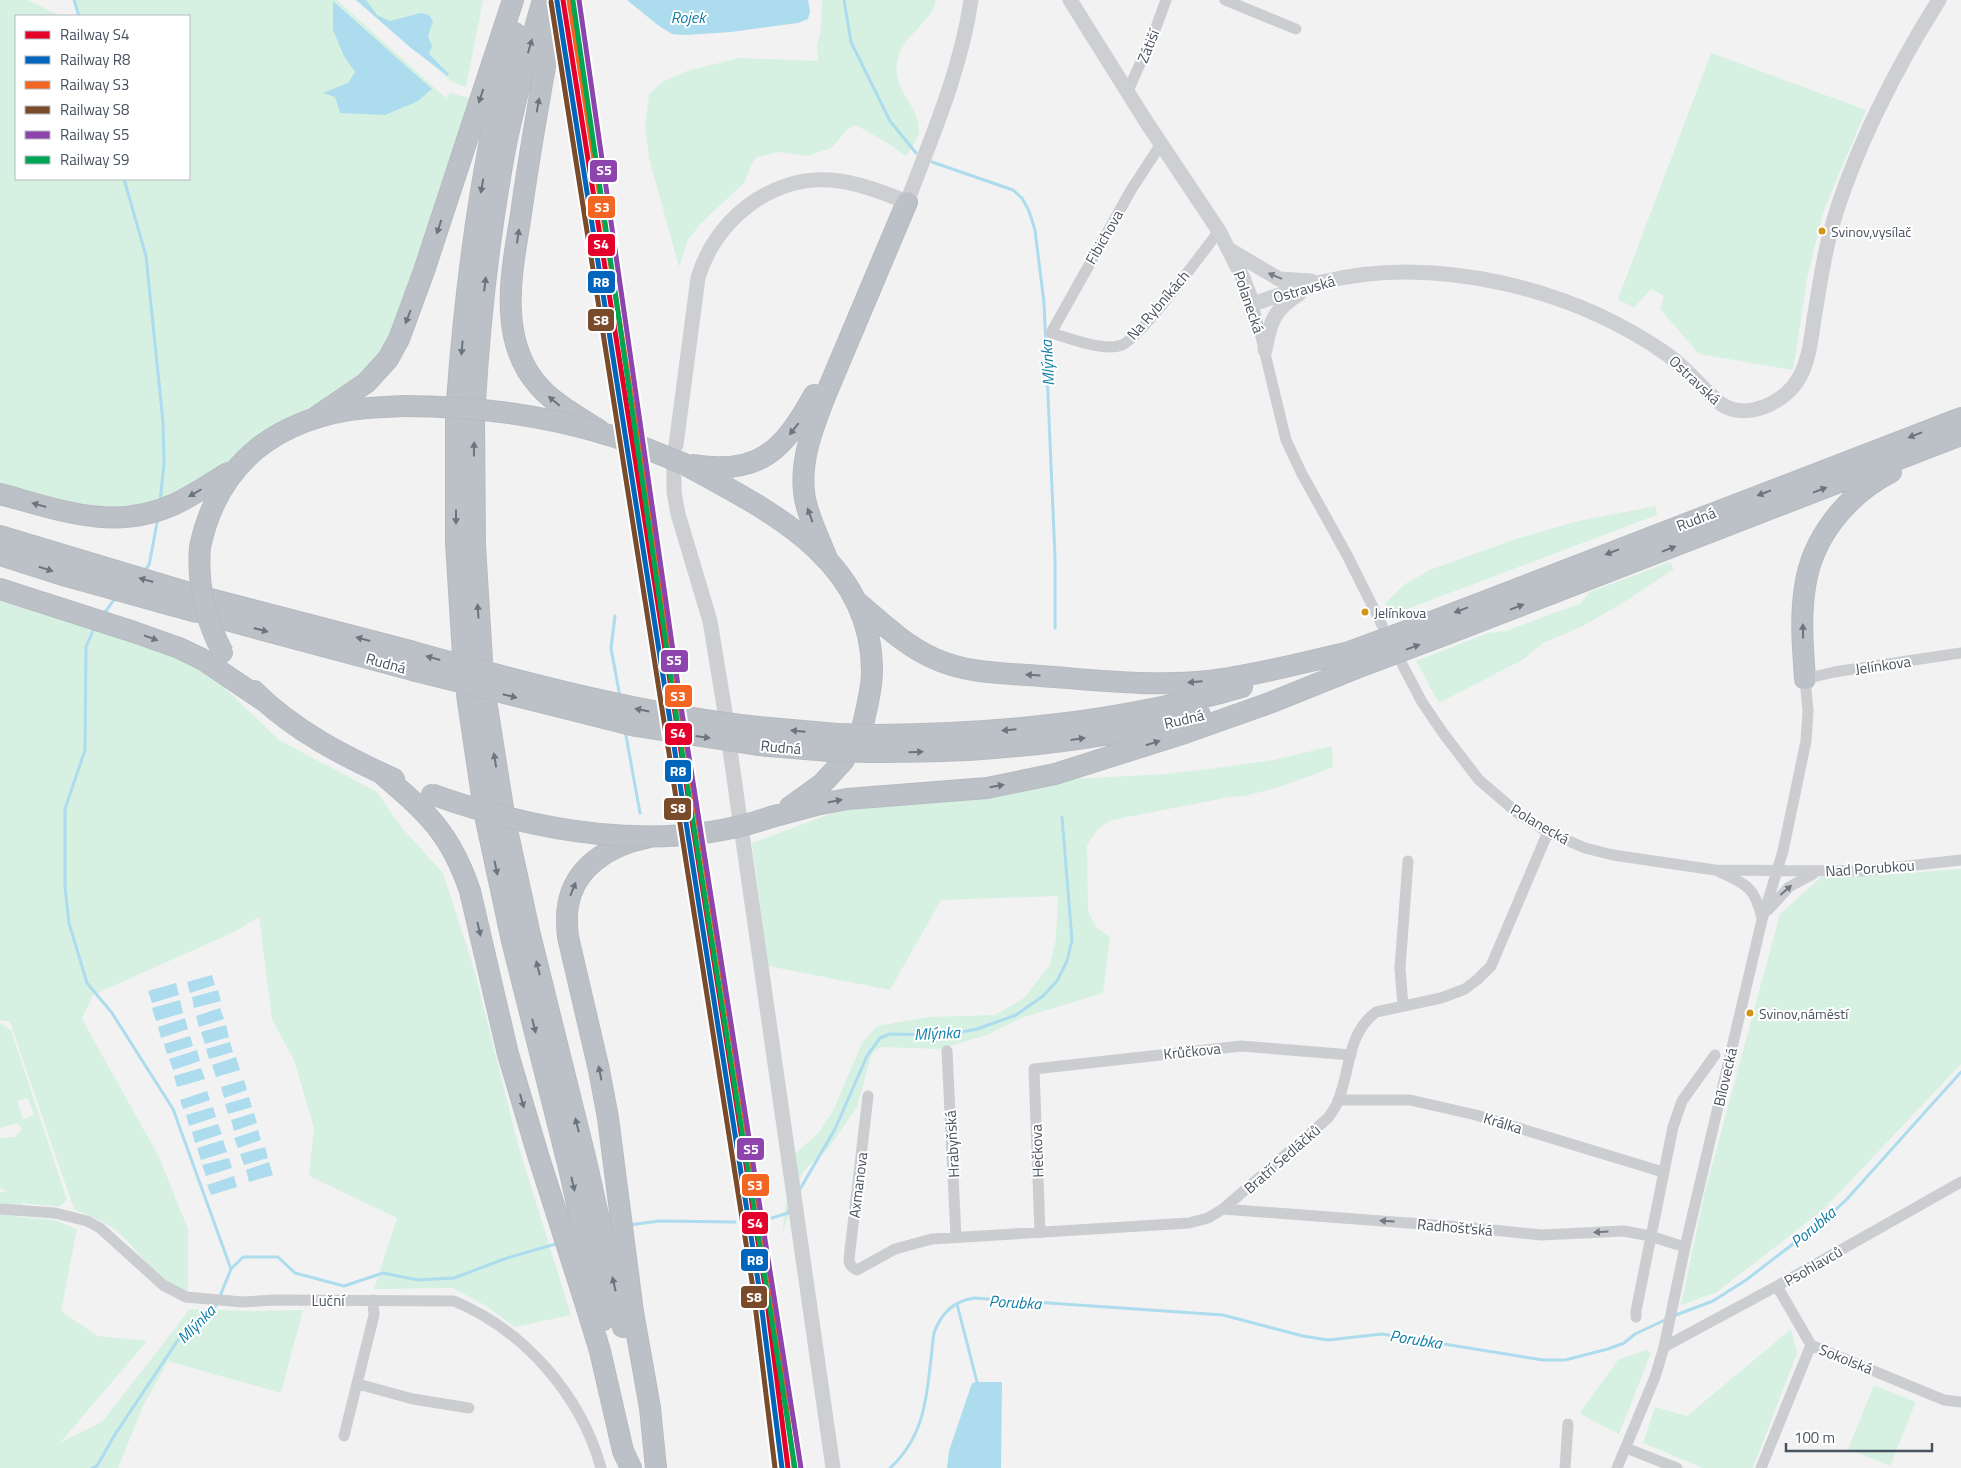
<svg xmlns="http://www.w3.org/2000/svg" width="1961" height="1468" font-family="'Titillium Web',sans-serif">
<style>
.green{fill:#d6f1e2;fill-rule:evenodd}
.water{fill:#acdcee}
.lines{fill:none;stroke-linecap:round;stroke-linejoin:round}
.stream{stroke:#acdcee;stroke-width:3}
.highway-casing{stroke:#b7bbc1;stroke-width:22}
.street{stroke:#cccdd0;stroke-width:11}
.secondary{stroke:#cdcfd3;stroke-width:15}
.highway{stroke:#bcc1c7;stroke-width:20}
.highway-bridge-casing{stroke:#b7bbc1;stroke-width:22;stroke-linecap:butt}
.highway-bridge{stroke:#bcc1c7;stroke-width:20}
.rail-1-casing{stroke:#fff;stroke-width:9}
.rail-2-casing{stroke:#fff;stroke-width:9}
.rail-3-casing{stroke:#fff;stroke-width:9}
.rail-4-casing{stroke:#fff;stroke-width:9}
.rail-5-casing{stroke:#fff;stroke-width:9}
.rail-6-casing{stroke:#fff;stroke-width:9}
.rail-1{stroke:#e4002b;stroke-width:5}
.rail-2{stroke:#0065bd;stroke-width:5}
.rail-3{stroke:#f26522;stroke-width:5}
.rail-4{stroke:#7a4b2a;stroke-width:5}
.rail-5{stroke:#8e44ad;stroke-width:5}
.rail-6{stroke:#00a651;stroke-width:5}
.oneway{fill:#6c747e}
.oneway2{fill:#777e88}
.oneway3{fill:#707881}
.bus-dot{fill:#d49513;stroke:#fff;stroke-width:2}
.labels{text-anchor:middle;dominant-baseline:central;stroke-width:4;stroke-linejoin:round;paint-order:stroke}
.bus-label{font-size:14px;fill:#49535f;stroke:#fff;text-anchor:start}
.street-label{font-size:15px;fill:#49535f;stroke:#fff}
.water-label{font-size:16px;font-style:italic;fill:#0d7da6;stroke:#fff}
.line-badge{stroke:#fff;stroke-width:2}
.badge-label{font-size:14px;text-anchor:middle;font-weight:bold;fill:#fff}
</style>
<rect width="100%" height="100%" fill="#f2f2f2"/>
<path class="green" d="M0 0H28L60 16H16V179H189V16H79L74 0H337L446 98 450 93 473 99 424 271 366 383 141 515 0 494Z
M358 0H483L466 87 452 82Z
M822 0H936C935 5 933 10 930 14 917 33 901 39 897 64 892 90 921 107 919 132 918 140 910 150 906 156L889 144 856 125 849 128 831 148 807 156 780 152 757 157 752 163 744 183 701 223 688 240 679 267 649 158 645 126 649 94 664 81 687 71 739 58 818 61 817 46 821 28Z
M1711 53 1866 110 1824 210 1808 273 1793 370 1699 354 1660 309 1664 296 1651 289 1634 308 1618 299Z
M1656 506 1657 515 1391 615 1385 603 1405 584 1432 569 1519 538 1578 521Z
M1670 562 1674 569 1624 602 1583 626 1543 643 1524 659 1439 703 1416 661 1488 633 1506 631 1581 603 1590 592Z
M0 597 116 634 207 671 279 740 377 792 402 828 443 873 474 969 519 1148 571 1315 515 1327 485 1305 452 1288 374 1289 397 1218 309 1176 314 1128 294 1060 272 1019 259 917 236 931 93 995 82 1019 159 1157 188 1229V1291C154 1283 141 1250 115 1230 104 1221 87 1215 74 1209L10 1022 0 1020Z
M1332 746 1333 767C1304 778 1261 796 1230 797L1112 820 1098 829 1087 845 1088 911 1096 927 1110 937 1103 993 1024 1017 984 1036 940 1049 881 1047 872 1053 857 1107 827 1150 804 1170 793 1194 791 1209 782 1233 789 1181 782 1166 820 1131 834 1109 862 1043 877 1026 929 1017 995 1015 1024 998 1050 965 1056 938 1058 896 941 900 890 990 768 966 752 843 848 807 914 800 994 797 1069 779 1167 774 1224 767 1274 760Z
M1961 869V1064L1824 1209 1717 1292 1681 1305 1704 1195 1780 914 1821 877 1866 876Z
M0 1023 11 1030 67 1200 59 1207 23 1203 17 1217 55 1220 77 1229 61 1311 98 1336 147 1341 60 1443 102 1422 190 1309 247 1311 303 1310 281 1393 168 1361 143 1406 118 1468H0V1192H7L0 1188V1138L15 1137 22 1129 18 1123 0 1128ZM28 1098 34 1115 23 1119 17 1101Z
M1791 1329 1797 1353 1753 1468H1703L1643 1443 1655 1407 1687 1416Z
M1646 1350 1651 1353 1619 1434 1591 1420 1580 1413 1618 1360Z
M1874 1385 1916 1402 1890 1466 1848 1449Z"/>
<path class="water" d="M356 0H366L377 15 390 21 421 13 429 15 433 21 428 36 432 46 429 54 449 74 448 76 411 48Z
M627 0H808L810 11 808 19 798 23 731 32 685 35 672 34 659 26Z
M333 1 432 89 418 101 385 115 340 113 335 97 323 93 348 83 355 72 344 56 333 30Z
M212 975 215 985 190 993 187 982Z
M176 983 179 995 152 1003 148 991Z
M218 990 221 1001 194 1008 192 997Z
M180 1000 183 1013 156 1021 152 1008Z
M220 1008 224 1019 199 1027 196 1016Z
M185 1018 188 1029 161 1038 158 1027Z
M226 1025 229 1037 205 1044 201 1032Z
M190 1036 193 1046 167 1054 164 1044Z
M230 1042 233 1052 209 1059 206 1049Z
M197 1050 200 1061 173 1070 169 1059Z
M236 1057 240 1070 216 1077 212 1065Z
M201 1068 205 1079 177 1087 174 1076Z
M244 1080 247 1090 224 1098 221 1087Z
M207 1091 210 1100 183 1109 180 1100Z
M249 1097 252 1107 228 1114 225 1104Z
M213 1107 216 1117 189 1126 186 1115Z
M254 1113 257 1123 234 1131 231 1120Z
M218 1124 222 1134 195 1143 192 1132Z
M258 1130 261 1140 238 1148 234 1138Z
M223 1140 227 1152 201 1160 197 1148Z
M265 1147 268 1158 244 1165 240 1154Z
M229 1158 232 1168 206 1176 202 1165Z
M269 1162 273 1175 249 1182 246 1170Z
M234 1176 237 1187 211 1195 207 1185Z
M977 1382H1002L1001 1468H947L949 1451 972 1383Z"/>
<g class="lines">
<path class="stream" d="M74 0 79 16
M844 0 851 42 890 121 916 153
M932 162 1013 190 1022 198 1029 211 1035 230 1044 303 1055 557V628
M124 179 146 256 163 422 164 463 160 502
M144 571 149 565 158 518
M103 615 116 597
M615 616 611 648 620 697
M95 626 86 647 85 750 65 809V887L69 923 87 983 112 1013 173 1109 231 1269
M625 730 640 813
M799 1191 835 1129 867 1056 880 1038 890 1034 947 1035 977 1029 1016 1015 1043 996 1057 981 1067 961 1072 940 1062 817
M772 1218 788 1213 789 1210
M629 1225 659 1221 735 1222
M957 1304 977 1382
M1673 1316 1713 1301 1746 1280 1827 1218 1847 1199 1961 1072
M92 1468 97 1466 114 1436 178 1340 216 1306 231 1269 243 1257H278L295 1273 344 1286 383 1273 418 1280 454 1278 507 1258 559 1243
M890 1468C930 1432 927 1383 934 1333 941 1313 954 1301 974 1298L1223 1315 1303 1336 1328 1340 1382 1334 1543 1360H1565L1608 1349 1624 1343 1635 1334 1667 1319"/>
<defs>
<path id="highway" d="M557 0C544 71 531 142 521 214 516 246 509 280 511 312 512 332 517 353 527 370 544 399 572 413 599 430
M457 401C466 277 482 153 515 33
M475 402C480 316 490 229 506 144 516 96 529 48 543 0
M456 416V543L463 655
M474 418 475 545 482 660
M313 419 366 383 388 359 399 339 424 271 513 0
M684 464C768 510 872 559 872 671 872 689 867 707 863 724
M694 465C760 476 784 449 814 395
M0 494C60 510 115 532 175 504 194 495 211 483 228 473
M0 536 193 594
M200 547C217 467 271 423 350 410 368 407 386 407 403 406
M0 555 66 576 196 612
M828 561C821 543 812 525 807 507 796 469 812 429 826 394L907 202
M0 589 134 632 179 648 202 659 264 701
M210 599 410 651
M857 602C881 622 904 645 933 658 967 674 1005 673 1041 676 1096 680 1153 687 1208 681 1254 676 1300 663 1346 653
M215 617 412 670
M1431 622 1961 418
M1439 637 1961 435
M1805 679C1803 649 1800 618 1805 587 1812 537 1847 495 1891 472
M254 691C294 731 344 756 394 779
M467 695 483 803
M486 700 503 808
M759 727 837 734
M876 735C1000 734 1122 722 1242 687
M758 745 829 751
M868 752C906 752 944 752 982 749 1056 744 1128 733 1200 715
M382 774C427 813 450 832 470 891L508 1054 538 1155 585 1302 600 1351 623 1451 631 1468
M790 807 822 784 844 760
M771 817 816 805 847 799 987 788 1055 774 1185 733 1272 702 1354 669
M486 820 512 941 569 1168 603 1320
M506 825 530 935 586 1161 623 1327
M646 838C610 845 574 867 568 906 566 916 567 927 568 937L599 1070 608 1118 633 1312 650 1408 656 1468"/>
</defs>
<use href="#highway" class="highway-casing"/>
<path class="street" d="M1225 0 1296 29
M1128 91 1155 30 1166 0
M1161 144 1131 190 1051 333C1070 338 1103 352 1122 345 1142 336 1202 253 1219 231
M1253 304 1286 440 1302 474 1347 555 1382 625
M1402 664 1422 702 1443 733 1479 780 1520 815 1548 832 1585 848 1613 855 1715 870 1863 871 1961 860
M1718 871C1746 885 1754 885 1762 918
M1768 910 1789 887 1813 874
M1403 1006 1400 968 1408 861
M947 1051 956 1237
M868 1096 849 1259C849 1265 852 1268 857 1270L895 1249 932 1239 1189 1223 1208 1218 1223 1209 1328 1118C1332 1112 1336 1107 1338 1101 1351 1070 1346 1035 1376 1012L1441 998 1465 989 1478 979 1491 966 1548 832
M1338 1100H1410L1476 1115 1663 1172
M0 1209 55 1213 87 1221 100 1228 163 1285 186 1297 242 1302 275 1300 454 1301C524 1330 581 1395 601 1468
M1223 1209 1474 1228 1541 1235 1624 1231 1650 1236 1685 1247
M1040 1233 1034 1069 1241 1046 1351 1055
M1777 1286 1811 1345 1944 1400 1961 1402
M1636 1317V1311L1673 1127 1682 1101 1715 1055
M1664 1347 1777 1286 1961 1182
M358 1384 413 1399 469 1408
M344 1436 374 1315 373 1300
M1626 1448 1677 1468
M1565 1468 1568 1424
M1617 1468 1655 1377 1664 1347 1685 1247 1762 920 1783 851 1806 741 1808 711 1805 679 1834 672 1961 653
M1761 1468 1811 1345"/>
<path class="secondary" d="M1070 0 1147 123 1219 231 1243 278 1253 304C1276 296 1299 288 1322 282 1435 254 1571 288 1665 353 1686 367 1701 388 1721 404 1746 421 1785 403 1799 378 1809 361 1811 339 1814 319 1819 290 1823 259 1831 230 1852 154 1897 66 1939 0
M1230 250 1279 279 1311 281
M1265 350C1270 322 1274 309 1299 294
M676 445 698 278C714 222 769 176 830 180 857 182 882 192 907 202 932 136 961 70 971 0
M674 469V492L678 514 710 621 725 712
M730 750 833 1468"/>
<use href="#highway" class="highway"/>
<defs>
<path id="highway-bridge" d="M403 406C473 406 545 415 612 436 636 444 660 454 684 464
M200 547C197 586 205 619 223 653
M410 651C525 683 640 714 759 727
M1346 653 1431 622
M1354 669 1439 637
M412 670 636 726 758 745
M837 734 876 735
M829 751 868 752
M431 794C537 832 662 855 771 817"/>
</defs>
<use href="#highway-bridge" class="highway-bridge-casing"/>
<use href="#highway-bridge" class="highway-bridge"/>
<defs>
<path id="rail-1" d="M563 0 765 1286 788 1468"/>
<path id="rail-2" d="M557 1 759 1287 782 1468"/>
<path id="rail-3" d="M569 0 771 1285 794 1467"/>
<path id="rail-4" d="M551 2 753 1288 775 1468"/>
<path id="rail-5" d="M579 0 681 706 801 1468"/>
<path id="rail-6" d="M573 1 675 707 795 1468"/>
</defs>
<use href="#rail-1" class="rail-1-casing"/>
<use href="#rail-2" class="rail-2-casing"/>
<use href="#rail-3" class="rail-3-casing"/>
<use href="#rail-4" class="rail-4-casing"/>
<use href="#rail-5" class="rail-5-casing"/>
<use href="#rail-6" class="rail-6-casing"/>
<use href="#rail-1" class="rail-1"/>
<use href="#rail-2" class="rail-2"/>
<use href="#rail-3" class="rail-3"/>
<use href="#rail-4" class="rail-4"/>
<use href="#rail-5" class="rail-5"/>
<use href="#rail-6" class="rail-6"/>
</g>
<defs><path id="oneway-solid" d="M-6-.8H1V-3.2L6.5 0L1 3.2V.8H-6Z" transform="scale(1.25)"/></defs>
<g class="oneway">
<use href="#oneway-solid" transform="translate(530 46) rotate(-74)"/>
<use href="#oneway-solid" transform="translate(481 96) rotate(108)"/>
<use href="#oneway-solid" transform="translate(538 105) rotate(-80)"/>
<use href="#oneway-solid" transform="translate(482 186) rotate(100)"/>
<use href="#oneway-solid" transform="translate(439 227) rotate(108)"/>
<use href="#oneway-solid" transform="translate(518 236) rotate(-82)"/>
<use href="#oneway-solid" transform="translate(485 284) rotate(-83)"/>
<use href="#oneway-solid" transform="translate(408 317) rotate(111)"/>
<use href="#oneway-solid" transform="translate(462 348) rotate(95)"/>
<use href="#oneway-solid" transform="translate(554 401) rotate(-140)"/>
<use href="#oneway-solid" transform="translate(794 429) rotate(128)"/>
<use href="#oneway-solid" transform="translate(1915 435) rotate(159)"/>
<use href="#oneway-solid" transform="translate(474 449) rotate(-89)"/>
<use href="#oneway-solid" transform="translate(1820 490) rotate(-21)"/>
<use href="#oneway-solid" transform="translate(195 493) rotate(150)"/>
<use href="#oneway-solid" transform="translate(1764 493) rotate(159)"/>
<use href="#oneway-solid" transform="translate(39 505) rotate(-164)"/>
<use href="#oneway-solid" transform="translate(810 515) rotate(-110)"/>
<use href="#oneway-solid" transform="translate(456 517) rotate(90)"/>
<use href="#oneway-solid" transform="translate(1669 549) rotate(-21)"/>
<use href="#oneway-solid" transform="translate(1612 552) rotate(159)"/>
<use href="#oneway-solid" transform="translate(46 569) rotate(17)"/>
<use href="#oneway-solid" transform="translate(146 580) rotate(-164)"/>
<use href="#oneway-solid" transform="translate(1517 607) rotate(-21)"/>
<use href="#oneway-solid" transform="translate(1461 610) rotate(159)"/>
<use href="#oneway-solid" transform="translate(478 611) rotate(-94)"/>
<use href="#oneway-solid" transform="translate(261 630) rotate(15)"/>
<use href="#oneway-solid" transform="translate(1803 631) rotate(-91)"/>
<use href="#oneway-solid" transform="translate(151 638) rotate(20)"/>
<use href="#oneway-solid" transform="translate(363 639) rotate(-165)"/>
<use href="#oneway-solid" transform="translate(1413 647) rotate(-20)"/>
<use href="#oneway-solid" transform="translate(433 658) rotate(-164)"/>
<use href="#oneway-solid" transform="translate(1033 675) rotate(-176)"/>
<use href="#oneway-solid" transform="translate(1195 682) rotate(175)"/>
<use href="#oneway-solid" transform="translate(510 696) rotate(14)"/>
<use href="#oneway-solid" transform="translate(642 710) rotate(-169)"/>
<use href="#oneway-solid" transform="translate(1009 730) rotate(175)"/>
<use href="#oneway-solid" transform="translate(798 731) rotate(-175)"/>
<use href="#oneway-solid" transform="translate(703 737) rotate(8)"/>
<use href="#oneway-solid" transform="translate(1078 739) rotate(-8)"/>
<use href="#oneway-solid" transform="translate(1153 743) rotate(-18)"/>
<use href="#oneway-solid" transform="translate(916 752) rotate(-1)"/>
<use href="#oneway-solid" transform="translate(495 760) rotate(-99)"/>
<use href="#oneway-solid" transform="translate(997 786) rotate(-10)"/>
<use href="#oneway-solid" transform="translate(835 801) rotate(-11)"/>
<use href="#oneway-solid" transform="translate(496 868) rotate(78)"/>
<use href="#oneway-solid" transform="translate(573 889) rotate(-68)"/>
<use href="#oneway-solid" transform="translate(479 929) rotate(77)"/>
<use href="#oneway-solid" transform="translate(538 968) rotate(-104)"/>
<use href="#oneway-solid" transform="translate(534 1026) rotate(76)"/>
<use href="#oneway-solid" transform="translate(600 1073) rotate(-101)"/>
<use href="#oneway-solid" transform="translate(522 1101) rotate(74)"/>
<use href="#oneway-solid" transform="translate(577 1125) rotate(-104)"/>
<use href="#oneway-solid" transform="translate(573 1184) rotate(77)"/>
<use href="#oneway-solid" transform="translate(614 1284) rotate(-103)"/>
</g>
<use class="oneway2" href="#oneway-solid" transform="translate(1275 276) rotate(-157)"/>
<g class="oneway3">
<use href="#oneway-solid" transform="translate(1786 890) rotate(-41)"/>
<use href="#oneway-solid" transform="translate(1387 1221) rotate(-176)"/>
<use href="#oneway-solid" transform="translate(1601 1232) rotate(176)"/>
</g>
<g class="bus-dot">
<circle cx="1822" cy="231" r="4.5"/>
<circle cx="1365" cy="612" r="4.5"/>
<circle cx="1750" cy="1013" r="4.5"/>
</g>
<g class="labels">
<g class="bus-label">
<text x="1831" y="231">Svinov,vysílač</text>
<text x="1374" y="612">Jelínkova</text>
<text x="1759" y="1013">Svinov,náměstí</text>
</g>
<g class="street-label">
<text transform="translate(1148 46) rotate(-68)">Zátiší</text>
<text transform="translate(1104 237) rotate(-60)">Fibichova</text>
<text transform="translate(1304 289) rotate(-16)">Ostravská</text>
<text transform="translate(1249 302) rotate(71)">Polanecká</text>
<text transform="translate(1158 305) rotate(-49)">Na Rybníkách</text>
<text transform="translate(1695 380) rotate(43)">Ostravská</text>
<text transform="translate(1696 519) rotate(-21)">Rudná</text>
<text transform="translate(386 663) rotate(15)">Rudná</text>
<text transform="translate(1883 665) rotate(-8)">Jelínkova</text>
<text transform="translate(1184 719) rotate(-13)">Rudná</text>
<text transform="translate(781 747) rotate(5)">Rudná</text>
<text transform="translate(1540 824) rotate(30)">Polanecká</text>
<text transform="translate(1870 868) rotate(-4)">Nad Porubkou</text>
<text transform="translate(1192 1051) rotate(-6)">Krůčkova</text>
<text transform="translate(1725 1077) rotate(-77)">Bílovecká</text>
<text transform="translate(1503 1123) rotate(17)">Králka</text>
<text transform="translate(952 1144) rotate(-93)">Hrabyňská</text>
<text transform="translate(1037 1151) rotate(-92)">Hečkova</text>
<text transform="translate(1282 1159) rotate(-41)">Bratří Sedláčků</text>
<text transform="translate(858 1185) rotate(-83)">Axmanova</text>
<text transform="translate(1455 1227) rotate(5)">Radhošťská</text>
<text transform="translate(1813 1266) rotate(-30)">Psohlavců</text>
<text x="328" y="1300">Luční</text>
<text transform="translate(1846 1359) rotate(22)">Sokolská</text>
</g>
<g class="water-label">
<text x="688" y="17">Rojek</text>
<text transform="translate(1047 363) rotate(-93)">Mlýnka</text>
<text transform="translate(937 1033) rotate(-3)">Mlýnka</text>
<text transform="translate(1813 1227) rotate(-40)">Porubka</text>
<text transform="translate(1015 1302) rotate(3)">Porubka</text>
<text transform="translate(196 1324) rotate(-45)">Mlýnka</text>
<text transform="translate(1416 1339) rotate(9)">Porubka</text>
</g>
</g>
<g class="line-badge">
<rect x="589" y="159" width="29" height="24" rx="5" fill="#8e44ad"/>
<rect x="587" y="195" width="29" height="24" rx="5" fill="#f26522"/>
<rect x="587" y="233" width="29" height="24" rx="5" fill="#e4002b"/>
<rect x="587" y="270" width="29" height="24" rx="5" fill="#0065bd"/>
<rect x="587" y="308" width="28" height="24" rx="5" fill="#7a4b2a"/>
<rect x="660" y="649" width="29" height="24" rx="5" fill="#8e44ad"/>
<rect x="664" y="684" width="29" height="24" rx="5" fill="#f26522"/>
<rect x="664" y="722" width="29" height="24" rx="5" fill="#e4002b"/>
<rect x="664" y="759" width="28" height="24" rx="5" fill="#0065bd"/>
<rect x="663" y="797" width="29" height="24" rx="5" fill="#7a4b2a"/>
<rect x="736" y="1137" width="29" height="24" rx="5" fill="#8e44ad"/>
<rect x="741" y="1173" width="29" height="24" rx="5" fill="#f26522"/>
<rect x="741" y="1211" width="28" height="24" rx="5" fill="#e4002b"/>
<rect x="740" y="1248" width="29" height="24" rx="5" fill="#0065bd"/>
<rect x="740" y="1285" width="28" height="24" rx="5" fill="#7a4b2a"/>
</g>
<g class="badge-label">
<text x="604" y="175">S5</text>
<text x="602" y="212">S3</text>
<text x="601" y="249">S4</text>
<text x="601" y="287">R8</text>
<text x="601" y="325">S8</text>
<text x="674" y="665">S5</text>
<text x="678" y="701">S3</text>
<text x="678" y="738">S4</text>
<text x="678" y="776">R8</text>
<text x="678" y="813">S8</text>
<text x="751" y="1154">S5</text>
<text x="755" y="1190">S3</text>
<text x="755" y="1228">S4</text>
<text x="755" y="1265">R8</text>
<text x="754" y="1302">S8</text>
</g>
<rect x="15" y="15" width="175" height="165" fill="#ffffff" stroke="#b6babf"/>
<rect x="25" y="31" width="25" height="8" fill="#e4002b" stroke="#b6babf"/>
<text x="60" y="40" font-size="15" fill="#49535f">Railway S4</text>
<rect x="25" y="56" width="25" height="8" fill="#0065bd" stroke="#b6babf"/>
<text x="60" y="65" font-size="15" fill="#49535f">Railway R8</text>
<rect x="25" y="81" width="25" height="8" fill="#f26522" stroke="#b6babf"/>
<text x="60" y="90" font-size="15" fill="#49535f">Railway S3</text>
<rect x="25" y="106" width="25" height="8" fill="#7a4b2a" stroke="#b6babf"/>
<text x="60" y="115" font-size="15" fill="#49535f">Railway S8</text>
<rect x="25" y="131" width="25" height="8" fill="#8e44ad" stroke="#b6babf"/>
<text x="60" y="140" font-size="15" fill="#49535f">Railway S5</text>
<rect x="25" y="156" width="25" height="8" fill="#00a651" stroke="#b6babf"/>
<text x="60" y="165" font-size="15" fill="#49535f">Railway S9</text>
<path d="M1786 1443v8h146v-8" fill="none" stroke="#49535f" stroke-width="2.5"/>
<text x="1794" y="1443" font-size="15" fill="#49535f" stroke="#ffffff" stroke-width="4" paint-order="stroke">100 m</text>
</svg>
